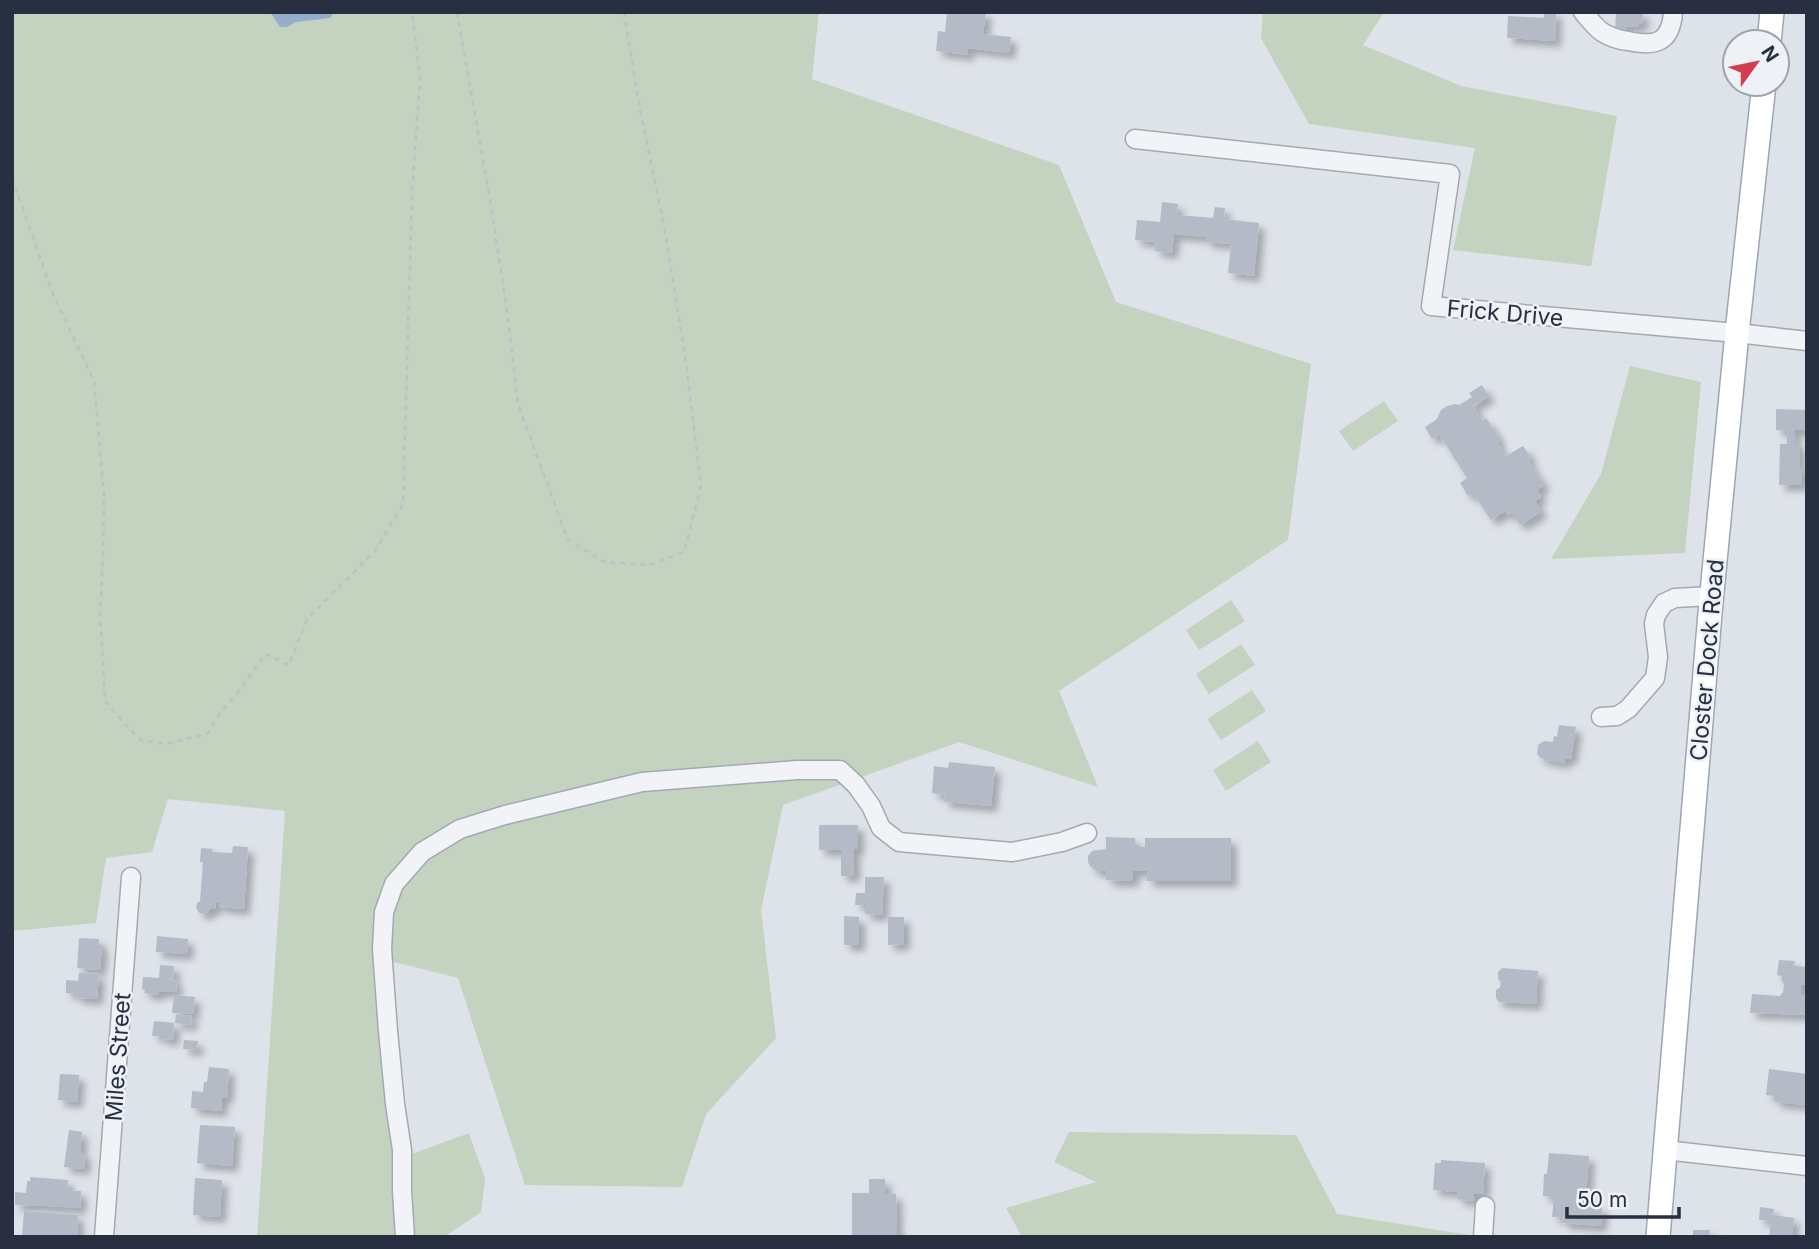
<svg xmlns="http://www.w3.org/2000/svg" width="1819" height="1249" font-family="Inter,sans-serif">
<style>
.green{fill:#c3d3bf}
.water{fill:#97aecb}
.building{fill:#b5bbc6;filter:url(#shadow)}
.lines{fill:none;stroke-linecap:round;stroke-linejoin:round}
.minor-casing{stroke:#a3a9b3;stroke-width:21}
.major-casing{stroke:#9da6b5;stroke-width:26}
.path{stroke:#bcc0c7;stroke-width:2.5;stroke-dasharray:5 5;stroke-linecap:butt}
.minor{stroke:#f1f3f7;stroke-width:18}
.major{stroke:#fff;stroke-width:23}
.labels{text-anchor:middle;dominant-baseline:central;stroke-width:5;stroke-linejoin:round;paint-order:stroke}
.street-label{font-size:23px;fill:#272f40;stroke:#eef1f6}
</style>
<defs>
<filter id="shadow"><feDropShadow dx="6" dy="6" stdDeviation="3.5" flood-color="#0004"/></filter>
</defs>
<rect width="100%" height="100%" fill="#dee2e9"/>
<path class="green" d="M12 12H819L812 79 1059 165 1116 302 1311 364 1288 540 1059 691 1098 787 959 742 783 805 761 910 776 1038 706 1114 682 1187 525 1185 458 978 382 959 399 1159 469 1133 485 1179 481 1212 444 1237H257L285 811 168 799 152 852 106 858 96 923 12 931Z
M1263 12H1384L1363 45 1461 86 1617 116 1591 266 1453 250 1475 148 1309 124 1261 38Z
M1630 366 1701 382 1685 553 1551 559 1601 474Z
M1384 401 1398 421 1353 451 1339 431Z
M1231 600 1245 621 1199 650 1186 630Z
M1241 644 1255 665 1209 694 1196 674Z
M1252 690 1266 711 1221 740 1207 719Z
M1258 741 1271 762 1226 791 1213 770Z
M1069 1132 1296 1135 1337 1214 1482 1237H1022L1006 1208 1096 1182 1054 1162Z"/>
<path class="water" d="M270 12H334L330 18 296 22 287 27H280Z"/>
<path class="building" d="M947 12H986L983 34 1011 37 1009 53 968 48V55L936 51 938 31 945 32Z
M1544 12H1556L1555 41 1507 38 1508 16 1544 18Z
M1616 12H1643L1642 24H1638L1639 27 1625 26 1624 31 1615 30Z
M1162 202 1178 204 1177 215 1213 218 1215 207 1225 208 1224 219 1259 223 1254 276 1228 273 1231 244 1206 242 1207 237 1174 234 1172 253 1155 251 1156 242 1135 240 1137 220 1160 222Z
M1482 385 1489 396 1473 406 1482 421 1486 418 1500 440 1497 442 1506 456 1523 446 1531 458 1528 460 1544 485 1537 490 1541 497 1535 501 1541 512 1520 525 1512 513 1508 515 1505 511 1491 520 1473 493 1468 496 1460 483 1467 478 1439 434 1432 439 1425 427 1437 419 1441 410 1447 406 1455 404 1459 405 1472 397 1469 393Z
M1776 409 1806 410 1805 430H1795V444H1800L1799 467H1802V485H1779L1780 444H1787V431L1776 430Z
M1559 725 1576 727 1571 759 1565 758 1564 763 1542 759 1537 754 1538 745 1544 741 1553 742 1554 736 1557 737Z
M949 762 995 767 991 806 944 802 945 795 932 793 934 766 948 768Z
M819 825H858V849H854V876H841V850H819Z
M1106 837 1135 838V847H1145V838H1231V881H1147V871H1133V881L1106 880V871H1097L1090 866 1088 862V856L1092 851 1106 849Z
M233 846 248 847 244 909 219 907 220 903H216L215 909H210L206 914 199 913 196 907 197 903 200 901 203 862H200L201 848 213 849 212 852 232 853Z
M865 877H884L882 915 865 914V905H855L856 893H865Z
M844 916 859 917V945H844Z
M888 917H904V944L888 945Z
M157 936 188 939 187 954 156 952Z
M79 938 99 939V945H102L100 970 77 968Z
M1779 960 1795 961 1794 966 1807 967V984L1801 985 1800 995H1805L1807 1015 1750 1013 1752 994 1780 996 1783 992 1784 984 1781 980 1782 976 1777 975Z
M160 965 174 966 173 978 163 979 177 980 176 992 159 991 158 995 144 993 145 990 142 989 143 977 159 978Z
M1502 968 1538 971 1536 1004 1499 1002 1496 998V990L1500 987 1501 982 1498 979V972Z
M79 973 99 974 97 999 76 998 77 994 66 993V980L78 981Z
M174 995 195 997 193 1014 172 1013Z
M176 1015 192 1016 191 1025 175 1023Z
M154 1021 174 1023 173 1040 162 1039V1036H152Z
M184 1040 198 1041 197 1050 183 1049Z
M209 1067 229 1069 227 1098 222 1097 221 1111 191 1108 192 1091 203 1092 204 1082H207Z
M1769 1069 1807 1074V1105L1775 1102V1096L1766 1095Z
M60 1074 79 1075 77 1102 58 1100Z
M200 1125 235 1127 232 1166 197 1163Z
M69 1130 82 1132 80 1153H85L84 1169 64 1167Z
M1549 1153 1589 1156 1586 1197 1583 1196 1582 1206 1602 1207 1601 1226 1562 1223 1563 1217H1552L1554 1197 1543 1196 1544 1174H1547Z
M1441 1160 1485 1163 1483 1194H1474L1473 1201 1457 1199 1458 1192 1433 1190 1435 1163H1441Z
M30 1177 68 1180 67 1190 81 1191 80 1208 30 1205V1206L15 1205V1192L26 1193 27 1181H30Z
M195 1178 222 1180 220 1217 193 1215Z
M869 1179H885V1194H896L897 1237H852V1193H869Z
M1760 1207 1774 1209 1773 1215 1794 1218 1792 1237H1769L1771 1221 1759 1220Z
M24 1211 78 1215 77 1236 61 1234V1237H22Z
M1693 1230H1710L1709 1237H1693Z"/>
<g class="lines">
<defs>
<path id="minor" d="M1583 12C1589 19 1595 27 1602 32 1610 37 1619 40 1628 41 1655 47 1671 43 1673 12
M1135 139 1450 174 1431 306 1737 333 1807 341
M1601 717 1617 716 1628 709 1655 678 1658 657 1654 624 1656 615 1664 603 1675 598 1712 596
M1665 1150 1807 1166
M104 1237 131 877
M405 1237 402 1191V1150L395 1104 388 1031 382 949 384 912 394 884 422 852 460 829 505 815 642 782 797 770H840L856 785 871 806 881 828 899 842 1012 852 1062 842 1087 833
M1483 1237 1485 1206"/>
<path id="major" d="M1769 42 1772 12
M1658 1237 1710 613 1737 333 1764 84"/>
</defs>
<use href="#minor" class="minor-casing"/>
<use href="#major" class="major-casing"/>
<path class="path" d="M457 12 490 200 507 311 518 404 568 540 605 562 650 565 684 552 701 486 685 355 664 225 638 99 624 12
M12 178 53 294 94 381 104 495 103 555 100 612 105 701 121 720 141 740 165 744 207 734 220 713 241 689 265 654 289 665 307 619 375 551 403 504 412 192 420 77 412 12"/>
<use href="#minor" class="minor"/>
<use href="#major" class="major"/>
</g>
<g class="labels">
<g class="street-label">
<text transform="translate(1505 313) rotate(5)">Frick Drive</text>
<text transform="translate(1707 660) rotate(-85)">Closter Dock Road</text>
<text transform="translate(118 1057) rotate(-86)">Miles Street</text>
</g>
</g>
<rect width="1819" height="1249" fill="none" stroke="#272f40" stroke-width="28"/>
<g transform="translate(1756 63) rotate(57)"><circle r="33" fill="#eef1f6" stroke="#9ea3ad" stroke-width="2"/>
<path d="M0-5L12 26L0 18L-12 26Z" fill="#d53c4d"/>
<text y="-10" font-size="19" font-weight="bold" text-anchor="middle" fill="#272f40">N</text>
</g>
<path d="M1567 1207v10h112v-10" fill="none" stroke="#272f40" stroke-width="3.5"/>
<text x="1577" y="1207" font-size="21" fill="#272f40" stroke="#eef1f6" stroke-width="5" paint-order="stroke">50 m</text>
</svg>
